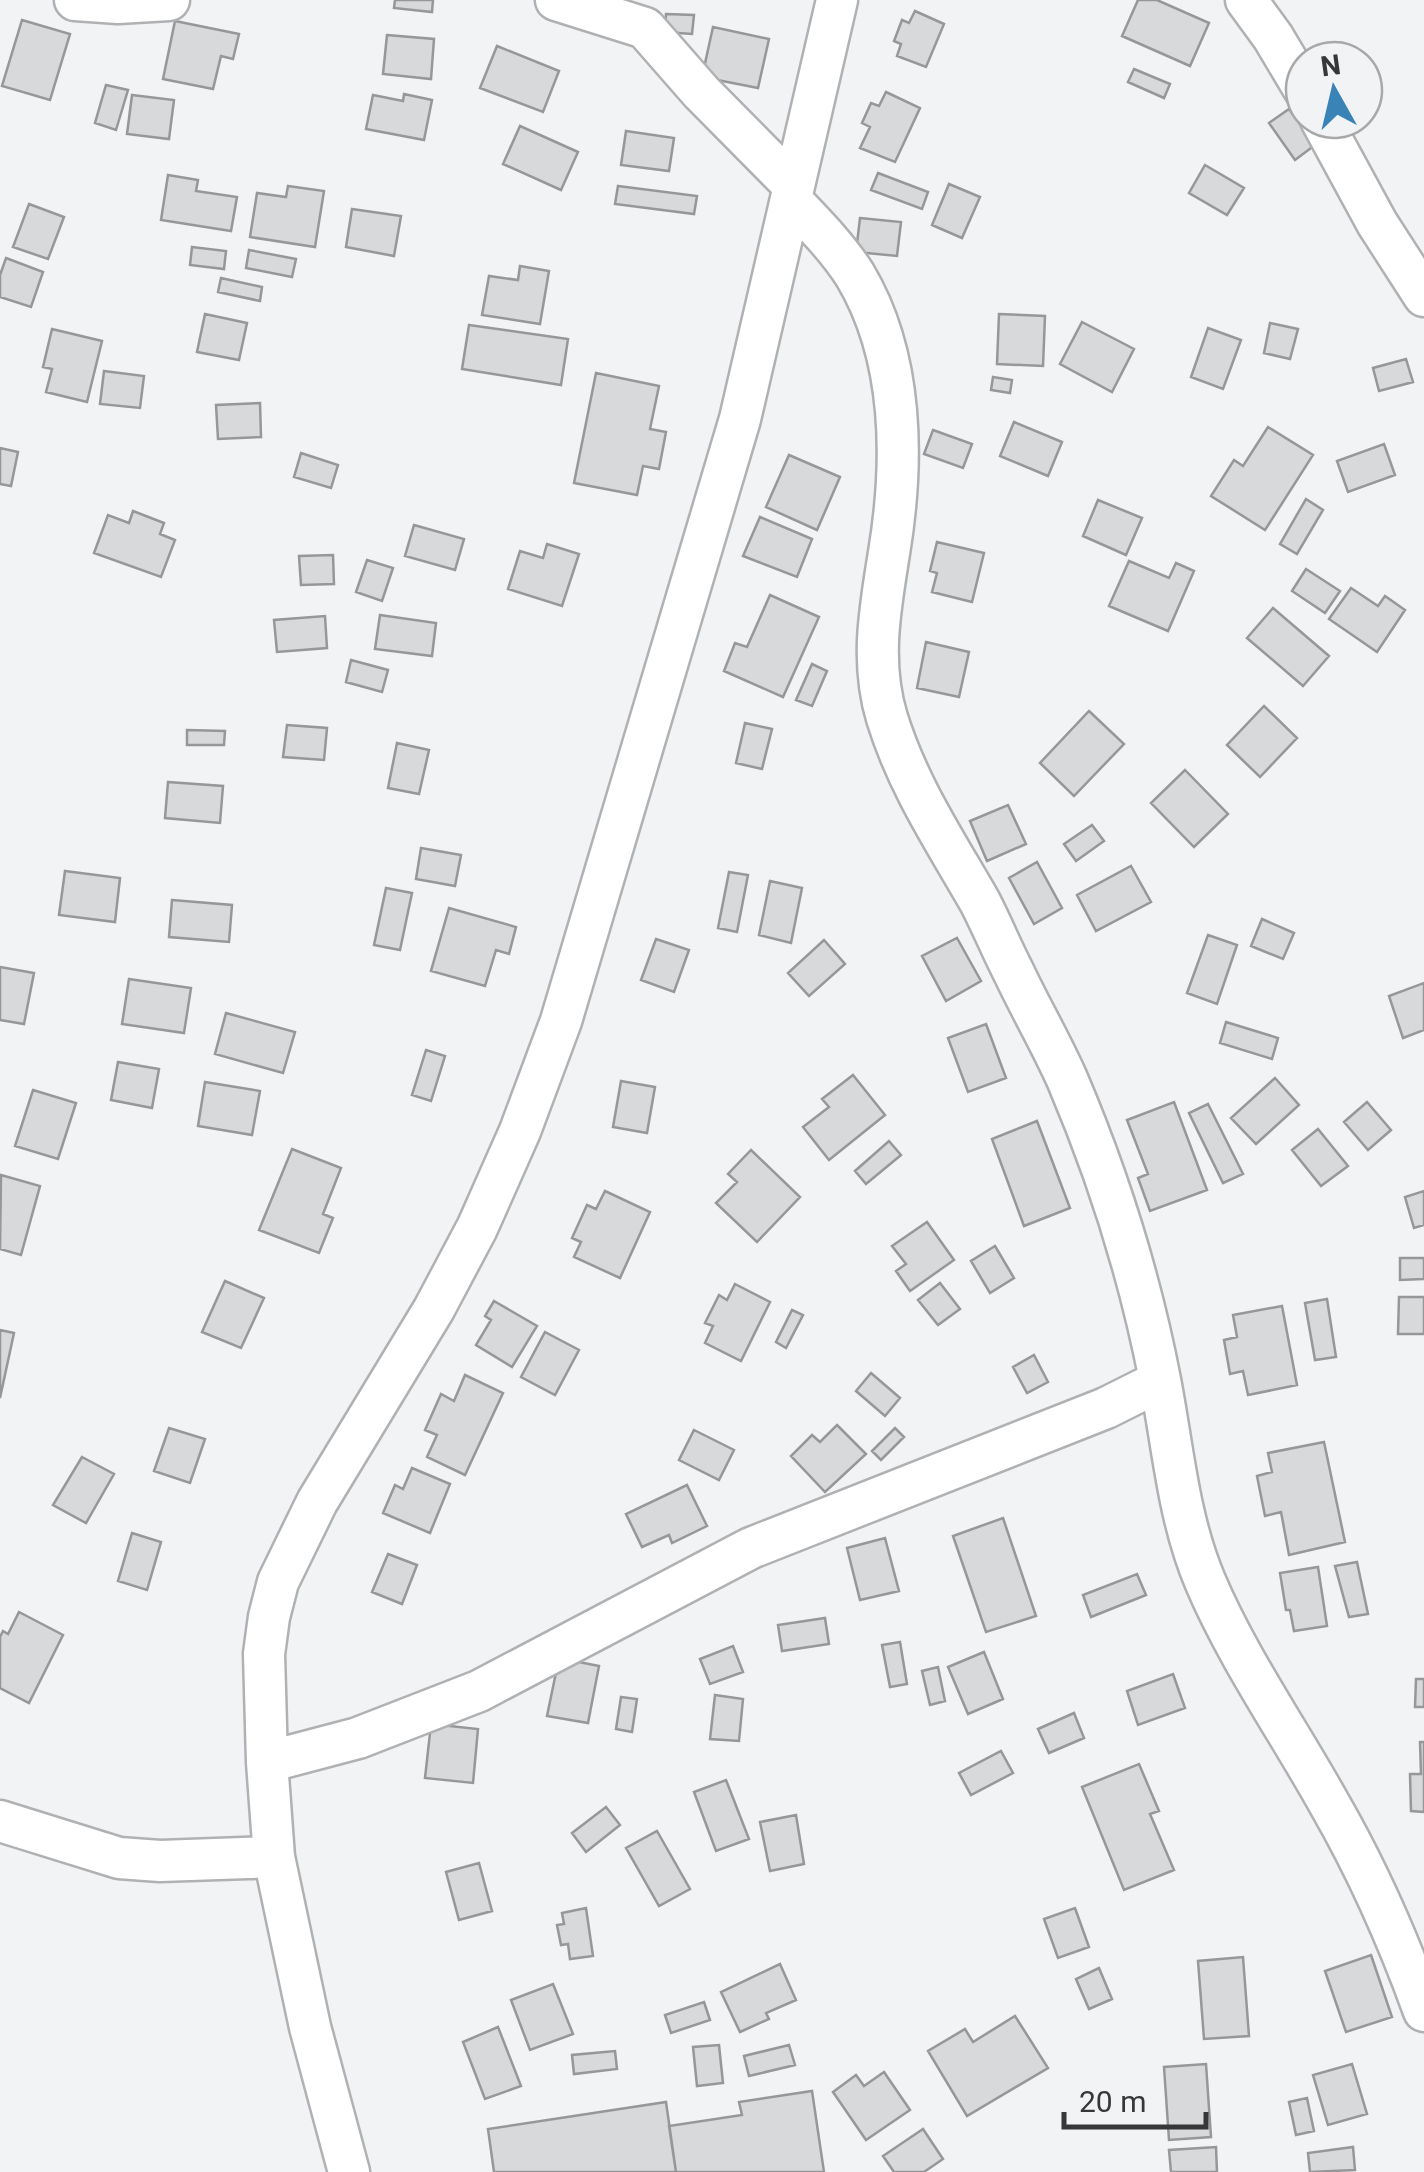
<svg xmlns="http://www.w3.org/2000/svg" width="1424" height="2172" font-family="Roboto,sans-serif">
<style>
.building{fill:#d8d9db;stroke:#969799;stroke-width:2.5}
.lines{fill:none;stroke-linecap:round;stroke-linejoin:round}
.minor-casing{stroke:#b0b1b3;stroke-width:45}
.minor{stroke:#fff;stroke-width:40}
</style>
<rect width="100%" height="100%" fill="#f2f3f5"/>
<path class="building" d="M395 0H433L432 12 394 8Z
M1138 0H1157L1209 23 1190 66 1122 36Z
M915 11 944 24 926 67 897 56 901 44 894 41 902 20 909 23Z
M666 14 694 15 692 34 665 32Z
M22 20 70 34 50 100 2 86Z
M175 21 239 34 233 59 221 56 213 89 163 79Z
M713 27 769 39 758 88 702 77Z
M387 35 434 39 431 79 383 74Z
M497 46 559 71 543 112 480 88Z
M1134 69 1170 84 1164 98 1128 82Z
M106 85 128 90 116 130 95 123Z
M886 92 920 108 895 162 860 148 870 127 862 123 871 103 879 106Z
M404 94 432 100 424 140 366 129 373 95 403 101Z
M132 95 174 100 169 139 127 134Z
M1289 109 1315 145 1295 160 1269 123Z
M520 126 578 152 561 190 503 164Z
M626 131 674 138 669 171 621 165Z
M1205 165 1244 188 1227 215 1189 193Z
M878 173 928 192 922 209 871 190Z
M168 175 198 180 196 191 237 197 231 231 161 220Z
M949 184 980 197 962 238 932 225Z
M288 186 324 191 315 247 250 237 257 193 286 197Z
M618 186 697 196 694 214 615 204Z
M29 204 64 217 48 259 13 247Z
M352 209 401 216 394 256 346 247Z
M860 218 901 222 897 256 856 252Z
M192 247 226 251 224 269 190 265Z
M249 250 296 259 292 277 246 268Z
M6 258 43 272 31 307 0 297V275Z
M520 266 549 271 540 324 482 315 489 276 518 280Z
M221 278 262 287 260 301 218 292Z
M205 314 247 323 239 360 197 352Z
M999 314 1045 316 1043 366 997 364Z
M1082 322 1134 349 1112 392 1060 364Z
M1270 323 1298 329 1290 359 1264 353Z
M469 325 568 339 561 385 462 369Z
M1208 328 1241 340 1223 389 1191 377Z
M52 329 102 341 87 402 46 392 52 369 43 367Z
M1406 359 1413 382 1379 391 1373 368Z
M104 371 144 376 140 408 100 404Z
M596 373 659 386 650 429 666 432 659 469 643 466 637 495 574 483Z
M993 377 1012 380 1010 393 991 390Z
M260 403 261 437 218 439 216 405Z
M1014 422 1062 442 1048 476 1000 456Z
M1268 427 1313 455 1265 530 1211 496 1234 460 1243 466Z
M933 430 972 444 963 468 924 454Z
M1384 444 1395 475 1348 492 1337 461Z
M0 448 18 452 11 486 0 484Z
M301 453 338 465 331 488 294 477Z
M789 455 840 477 817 530 766 507Z
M1306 499 1323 510 1297 554 1280 544Z
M1098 500 1142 518 1126 555 1083 536Z
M133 511 164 523 160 534 175 540 161 577 94 553 108 515 129 523Z
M760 517 812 539 797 577 743 556Z
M414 525 464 539 455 570 405 556Z
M937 542 984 553 972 602 932 592 937 573 930 571Z
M547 544 579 554 562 606 508 589 520 551 543 558Z
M333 555 334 584 301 585 299 556Z
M367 560 393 568 382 601 356 592Z
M1129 561 1169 578 1176 563 1194 571 1168 631 1109 606Z
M1306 569 1340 591 1325 613 1292 591Z
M1351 588 1378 606 1385 596 1405 610 1377 652 1329 619Z
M770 595 819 617 783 697 724 671 735 643 747 647Z
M1273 608 1329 656 1303 686 1247 638Z
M380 615 436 623 432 656 375 649Z
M325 616 327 648 277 652 274 620Z
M926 642 969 652 959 697 917 688Z
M351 660 388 670 382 692 346 682Z
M812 664 827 671 812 706 796 700Z
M1264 706 1297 738 1260 777 1227 745Z
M1089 711 1124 744 1074 796 1040 763Z
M745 723 772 729 762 769 736 763Z
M287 725 327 728 324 760 283 757Z
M187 730 225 731 224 745H187Z
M397 743 429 750 419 794 388 788Z
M1185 770 1228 814 1194 847 1151 803Z
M168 782 223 786 220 823 165 818Z
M1008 805 1026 844 987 861 970 821Z
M1092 825 1104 841 1076 861 1064 844Z
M421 848 461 855 455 886 416 879Z
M1037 862 1062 908 1034 924 1009 878Z
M1131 866 1151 902 1096 931 1077 895Z
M65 871 120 878 115 922 59 915Z
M729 872 748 875 737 932 718 928Z
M770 881 802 888 791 943 759 935Z
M386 888 412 893 400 950 374 945Z
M172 900 232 905 229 942 169 937Z
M449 908 516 927 509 954 496 950 485 986 431 971Z
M1262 919 1294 933 1283 959 1251 946Z
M1208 935 1237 945 1217 1004 1187 993Z
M957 938 981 981 946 1001 922 956Z
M656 939 689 950 674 992 641 980Z
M824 940 845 964 809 996 788 973Z
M0 967 34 973 24 1024 0 1020Z
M129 979 191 988 184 1033 122 1024Z
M1424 983V1030L1403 1038 1389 996Z
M226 1013 295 1032 283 1073 215 1054Z
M1226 1022 1278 1038 1272 1059 1220 1043Z
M986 1024 1006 1078 968 1092 948 1038Z
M426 1050 445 1056 431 1101 412 1095Z
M118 1062 159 1069 152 1108 111 1100Z
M853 1075 885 1115 829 1160 803 1127 829 1107 822 1099Z
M1275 1078 1299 1105 1256 1144 1231 1118Z
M621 1081 655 1087 647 1133 613 1127Z
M205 1082 260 1091 252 1135 198 1126Z
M33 1090 76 1103 58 1159 15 1146Z
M1174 1102 1207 1190 1150 1211 1138 1178 1148 1174 1127 1120Z
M1367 1102 1391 1130 1368 1150 1344 1122Z
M1208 1104 1243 1174 1223 1183 1189 1113Z
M1037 1121 1070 1208 1024 1226 992 1139Z
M1318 1129 1348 1166 1321 1186 1292 1150Z
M889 1141 901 1155 866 1184 855 1171Z
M292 1149 341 1168 323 1214 333 1218 319 1253 259 1230Z
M751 1150 800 1197 757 1242 716 1203 737 1182 728 1174Z
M1 1175 40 1186 21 1255 0 1249Z
M605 1191 650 1212 620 1278 574 1257 581 1242 572 1238 587 1205 596 1209Z
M1424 1191V1225L1414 1228 1405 1197Z
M927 1222 954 1260 910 1291 896 1271 906 1264 892 1246Z
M995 1246 1014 1278 990 1293 971 1261Z
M1400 1258H1424V1279L1400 1280Z
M225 1281 264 1298 241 1348 202 1332Z
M940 1283 960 1309 938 1325 918 1300Z
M735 1284 770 1302 741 1361 705 1343 713 1326 705 1323 719 1295 727 1300Z
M1399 1297H1424V1334H1398Z
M1327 1299 1336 1357 1315 1360 1305 1303Z
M494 1301 537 1326 512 1367 476 1345 491 1320 485 1316Z
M1282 1306 1297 1385 1248 1395 1243 1371 1230 1374 1224 1340 1237 1337 1233 1315Z
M792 1310 803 1315 786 1348 776 1342Z
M0 1330 14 1333 0 1398Z
M545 1332 579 1350 555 1395 521 1377Z
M1034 1355 1048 1382 1027 1393 1013 1367Z
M871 1373 900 1398 885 1416 856 1391Z
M465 1375 503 1393 465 1475 427 1457 437 1435 425 1430 441 1394 454 1401Z
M837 1425 866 1454 825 1492 791 1456 812 1435 820 1442Z
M169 1428 205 1439 190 1483 154 1471Z
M895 1428 904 1437 881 1460 872 1451Z
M694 1430 734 1450 719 1480 679 1460Z
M1324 1442 1345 1542 1289 1555 1281 1512 1265 1516 1257 1476 1272 1472 1268 1453Z
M82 1457 114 1474 86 1523 53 1505Z
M412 1468 450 1484 430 1533 383 1513 395 1485 403 1489Z
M687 1485 707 1526 672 1543 669 1535 642 1547 626 1514Z
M1003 1518 1036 1616 986 1632 953 1536Z
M132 1533 161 1542 147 1590 118 1581Z
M885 1538 899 1591 860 1600 847 1548Z
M388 1554 417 1565 402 1604 372 1592Z
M1357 1562 1368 1614 1349 1617 1335 1566Z
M1318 1567 1327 1626 1294 1631 1290 1610H1286L1280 1573Z
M1137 1574 1146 1595 1091 1617 1083 1595Z
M19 1612 63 1635 29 1703 0 1688V1637L3 1631 8 1634Z
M825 1618 829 1644 782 1651 778 1625Z
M900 1642 907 1684 890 1687 882 1645Z
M733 1646 743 1672 710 1684 700 1659Z
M984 1652 1003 1699 968 1714 948 1667Z
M559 1658 599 1666 588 1723 547 1716Z
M938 1667 945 1701 930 1705 922 1671Z
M1173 1674 1185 1708 1138 1725 1127 1691Z
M1416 1679H1424V1707H1415Z
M715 1695 743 1699 739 1741 710 1739Z
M621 1697 637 1699 632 1732 616 1729Z
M1074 1713 1084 1738 1049 1753 1038 1729Z
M431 1724 478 1729 473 1783 425 1778Z
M1420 1742H1424V1812L1411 1811 1410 1774H1421Z
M1001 1751 1013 1773 971 1795 959 1773Z
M1139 1764 1159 1811 1150 1814 1174 1870 1124 1890 1082 1787Z
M726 1780 749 1839 716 1851 694 1792Z
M606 1807 620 1825 586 1852 572 1833Z
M796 1815 804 1864 770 1871 760 1822Z
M657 1831 690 1889 659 1906 626 1848Z
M479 1863 492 1911 459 1920 446 1872Z
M586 1908 593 1956 570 1959 568 1944 561 1945 557 1925 564 1924 562 1913Z
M1075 1908 1089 1947 1058 1958 1044 1919Z
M1371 1955 1392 2017 1346 2032 1325 1971Z
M1243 1957 1249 2036 1204 2039 1198 1961Z
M780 1964 796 2000 766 2013 769 2019 740 2032 721 1992Z
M1099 1968 1112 1999 1089 2009 1076 1979Z
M553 1984 573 2034 530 2050 511 2000Z
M704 2002 710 2020 671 2033 665 2015Z
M1015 2016 1048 2068 967 2116 928 2051 965 2029 973 2042Z
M498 2027 521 2086 485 2099 463 2042Z
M719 2045 723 2083 697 2086 693 2047Z
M789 2045 795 2065 749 2076 744 2056Z
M615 2051 617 2069 574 2074 572 2055Z
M1206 2064 1211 2137 1169 2140 1164 2067Z
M1352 2064 1367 2114 1328 2125 1313 2075Z
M884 2072 910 2110 866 2140 833 2092 856 2075 864 2086Z
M812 2091 824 2172H676L669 2126 742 2115 739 2102Z
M1307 2098 1314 2131 1296 2135 1289 2102Z
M666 2102 676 2172H494L488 2129Z
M923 2129 943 2159 924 2172H894L883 2156Z
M1216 2147 1217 2172H1171L1169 2150Z
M1353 2147 1355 2170 1310 2172 1308 2153Z"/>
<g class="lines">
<defs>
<path id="minor" d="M75 0 118 3 169 0
M556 0 645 28 701 92 793 185
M1246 0 1273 37 1304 89
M1321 120 1377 223 1424 296
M791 200C814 224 837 247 855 275 904 357 904 462 889 553 880 609 870 662 887 718 908 786 945 841 980 902 992 925 1002 950 1014 973 1031 1009 1051 1043 1067 1079 1108 1175 1140 1277 1160 1380 1173 1447 1178 1517 1205 1581 1237 1657 1290 1733 1330 1805 1368 1871 1398 1939 1424 2011
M267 1762 358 1738 479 1691 751 1548 1106 1408 1160 1381
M0 1821 119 1858 160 1861 274 1857
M349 2172 310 2027 274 1857 267 1762 264 1654 269 1617 278 1582 317 1502 434 1309 477 1228 520 1131 561 1021 740 419 837 0"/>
</defs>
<use href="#minor" class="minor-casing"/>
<use href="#minor" class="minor"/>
</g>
<g transform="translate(1334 90) rotate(352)"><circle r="48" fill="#f2f3f5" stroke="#a7a8a9" stroke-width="2.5"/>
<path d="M0-8L18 38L0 25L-18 38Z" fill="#3983b7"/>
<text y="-15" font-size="28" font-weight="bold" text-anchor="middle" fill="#363738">N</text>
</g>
<path d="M1064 2112v15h142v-15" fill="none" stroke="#363738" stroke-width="5"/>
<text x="1079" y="2112" font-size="30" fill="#363738" stroke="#f2f3f5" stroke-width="8" paint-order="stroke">20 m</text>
</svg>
